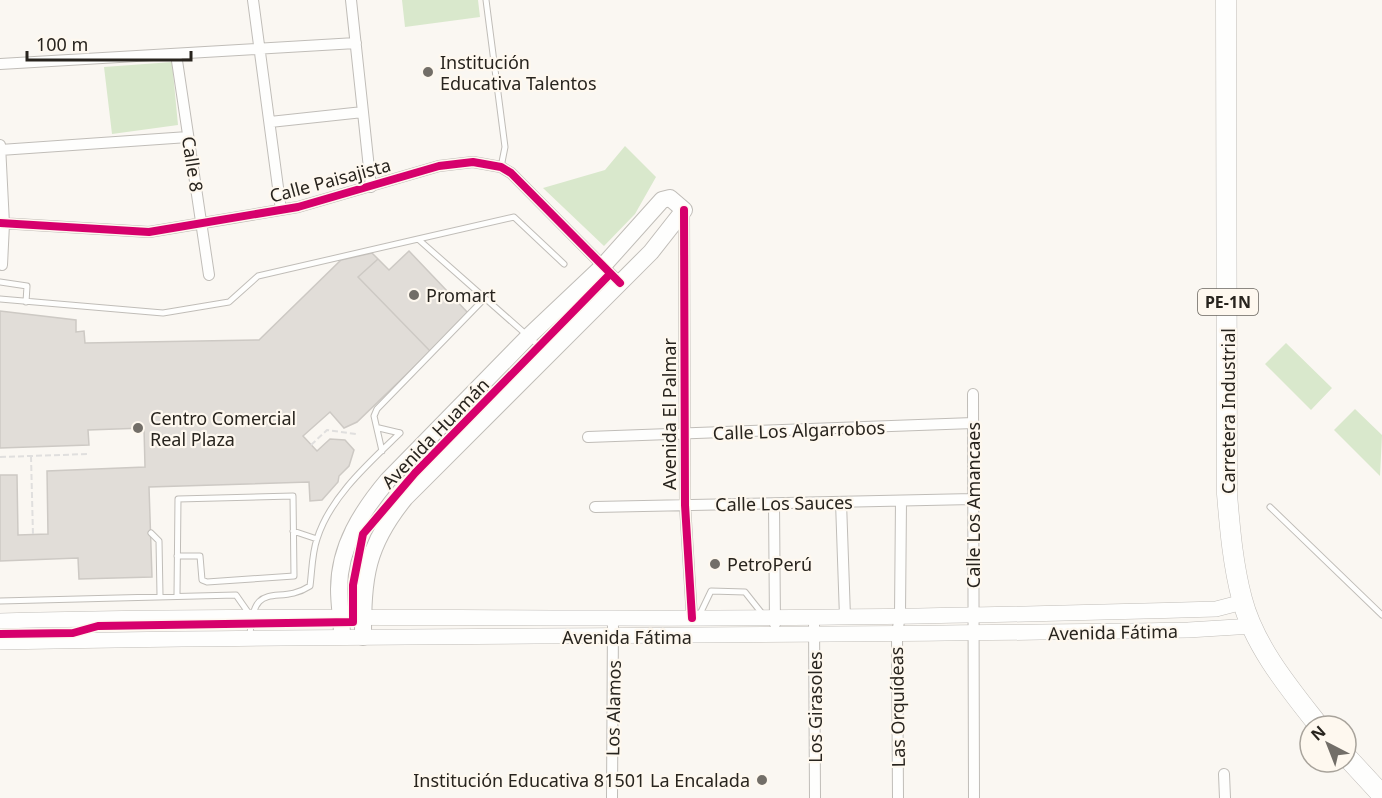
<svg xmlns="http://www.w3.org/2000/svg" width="1382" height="798" font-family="'Noto Sans',sans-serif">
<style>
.green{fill:#d9e8cc}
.building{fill:#e1ddd8;stroke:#cdc9c4;stroke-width:1.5}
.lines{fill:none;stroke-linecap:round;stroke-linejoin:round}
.lane-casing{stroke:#c0bdb8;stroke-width:7}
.street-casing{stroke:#c0bdb8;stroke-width:12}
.secondary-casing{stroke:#c0bdb8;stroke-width:16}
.primary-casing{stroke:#c0bdb8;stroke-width:18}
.highway-casing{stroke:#c0bdb8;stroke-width:21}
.path{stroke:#e0dfde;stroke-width:2;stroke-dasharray:6 3;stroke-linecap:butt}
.lane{stroke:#fefefd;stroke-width:5}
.street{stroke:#fefefd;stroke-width:10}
.secondary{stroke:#fefefd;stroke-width:15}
.primary{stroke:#fefefd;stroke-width:16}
.highway{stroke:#fefefd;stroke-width:20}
.cycleway-casing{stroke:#fef8ef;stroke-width:11}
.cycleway{stroke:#d6006c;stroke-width:8}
.poi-dot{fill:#726e68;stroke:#fef8ef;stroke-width:2}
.labels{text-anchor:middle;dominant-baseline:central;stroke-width:4.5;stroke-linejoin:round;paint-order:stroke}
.shield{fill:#fef8ef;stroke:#68645d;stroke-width:1.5}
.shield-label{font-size:16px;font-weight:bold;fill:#28241e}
.poi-label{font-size:18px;fill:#28241e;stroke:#fef8ef;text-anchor:start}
.street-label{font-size:18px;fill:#28241e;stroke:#fef8ef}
</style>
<rect width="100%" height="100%" fill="#faf7f2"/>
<path class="green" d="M402 0H478L480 17 405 27Z
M172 62 178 125 112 134 104 67Z
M625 146 656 177 635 214 604 246 543 188 605 170Z
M1286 343 1332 388 1311 410 1265 364Z
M1355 409 1382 435 1380 476 1334 430Z"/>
<path class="building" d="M409 251 469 314 430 351 358 277 378 259 389 270Z
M409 251 469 314 357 422 344 428 330 412 303 436 317 451 330 439 345 440 354 450 349 466 339 476 338 482 322 500 310 501 309 482 149 487 152 577 79 579 78 558 0 561V475H17L18 535 48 534 47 471 145 467 144 428 88 430 89 445 0 448V311L76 320V332L84 331 85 343 259 340 341 260 372 253 389 270Z"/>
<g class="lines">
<defs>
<path id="lane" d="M486 0 505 147 501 167
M418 239 514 217 564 264
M0 282 27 286 26 302
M0 299 163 313 229 302 258 276 418 239 546 352
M379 428 400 433
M382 451 374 416 377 409 484 299
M1270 507 1382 615
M293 531 317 539
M151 533 159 541 160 595
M177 595 178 499 293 496 294 576 207 582 202 580 200 556H177
M0 601 236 595 250 615
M699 616 711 591 745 592 764 616
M250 636C253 576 278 607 310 586 312 571 312 553 317 539 330 497 369 463 400 433"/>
<path id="street" d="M253 0 281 210
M351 0 371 187
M176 54 209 275
M0 64 356 43
M270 122 363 112
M0 145 4 224 2 265
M0 150 188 137
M684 211 685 505 692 618
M0 223 149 232 298 207 439 166 473 162 501 167 511 173 620 283
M973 394 974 798
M588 437 973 423
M404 464 423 480
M841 502 845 617
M774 504 775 624
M595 507 973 499
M814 617 815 798
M1224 774 1225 798
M612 798 613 618
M898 798 897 634 900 615 901 501"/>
<path id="secondary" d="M0 621C204 615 407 618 611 618 813 619 1014 615 1216 609L1243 602
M0 642C396 634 792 637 1188 630L1253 626"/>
<path id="primary" d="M342 636C342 621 339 605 339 589 339 546 362 511 388 480L529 336 602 267 662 200 670 198 684 210 651 252 405 498C366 546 363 577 363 637"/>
<path id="highway" d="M1226 0 1227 494C1230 530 1233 565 1242 599 1254 646 1290 689 1319 726
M1346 756 1382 795"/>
</defs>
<use href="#lane" class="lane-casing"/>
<use href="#street" class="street-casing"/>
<use href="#secondary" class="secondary-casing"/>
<use href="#primary" class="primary-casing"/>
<use href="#highway" class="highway-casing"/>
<path class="path" d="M311 445 327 430 356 434
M31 456 33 535
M0 457 89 454"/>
<use href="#lane" class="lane"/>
<use href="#street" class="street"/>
<use href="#secondary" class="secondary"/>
<use href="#primary" class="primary"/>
<use href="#highway" class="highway"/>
<defs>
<path id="cycleway" d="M684 210 685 505 692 618
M0 223 149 232 298 207 439 166 473 162 501 167 511 173 620 283
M0 634 73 633 98 626 353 622V585L363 534 415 473 610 274"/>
</defs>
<use href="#cycleway" class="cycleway-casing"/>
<use href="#cycleway" class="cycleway"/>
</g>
<g class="poi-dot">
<circle cx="428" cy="72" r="6"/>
<circle cx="414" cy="295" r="6"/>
<circle cx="138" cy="428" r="6"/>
<circle cx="715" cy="564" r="6"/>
<circle cx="762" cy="780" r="6"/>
</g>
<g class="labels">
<rect class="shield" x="1198" y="289" width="60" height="26" rx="4.5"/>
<g class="shield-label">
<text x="1228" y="302">PE-1N</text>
</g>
<g class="poi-label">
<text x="440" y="62">Institución<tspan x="440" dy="21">Educativa Talentos</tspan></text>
<text x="426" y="295">Promart</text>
<text x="150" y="418">Centro Comercial<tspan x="150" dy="21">Real Plaza</tspan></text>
<text x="727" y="564">PetroPerú</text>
<text x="750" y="780" text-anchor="end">Institución Educativa 81501 La Encalada</text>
</g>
<g class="street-label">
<text transform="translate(193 164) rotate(81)">Calle 8</text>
<text transform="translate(330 180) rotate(-15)">Calle Paisajista</text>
<text transform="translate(1228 411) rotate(-90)">Carretera Industrial</text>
<text transform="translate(669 414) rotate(-90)">Avenida El Palmar</text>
<text transform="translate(799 430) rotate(-2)">Calle Los Algarrobos</text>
<text transform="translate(435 433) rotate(-46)">Avenida Huamán</text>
<text transform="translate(784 503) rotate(-1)">Calle Los Sauces</text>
<text transform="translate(973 505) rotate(-90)">Calle Los Amancaes</text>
<text transform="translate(1113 632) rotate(-1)">Avenida Fátima</text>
<text x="627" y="637">Avenida Fátima</text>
<text transform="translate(815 707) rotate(-90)">Los Girasoles</text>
<text transform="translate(897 707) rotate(-91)">Las Orquídeas</text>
<text transform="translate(613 708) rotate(-89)">Los Alamos</text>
</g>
</g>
<g transform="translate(1328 744) rotate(318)"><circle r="28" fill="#fef8ef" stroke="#a8a39b" stroke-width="1.5"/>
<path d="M0-4.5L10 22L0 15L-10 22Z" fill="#726e68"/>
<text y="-9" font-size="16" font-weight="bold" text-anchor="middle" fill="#28241e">N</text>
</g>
<path d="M27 51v9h164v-9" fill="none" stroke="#28241e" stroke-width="3"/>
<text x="36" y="51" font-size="18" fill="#28241e" stroke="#fef8ef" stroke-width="4.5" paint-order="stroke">100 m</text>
</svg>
